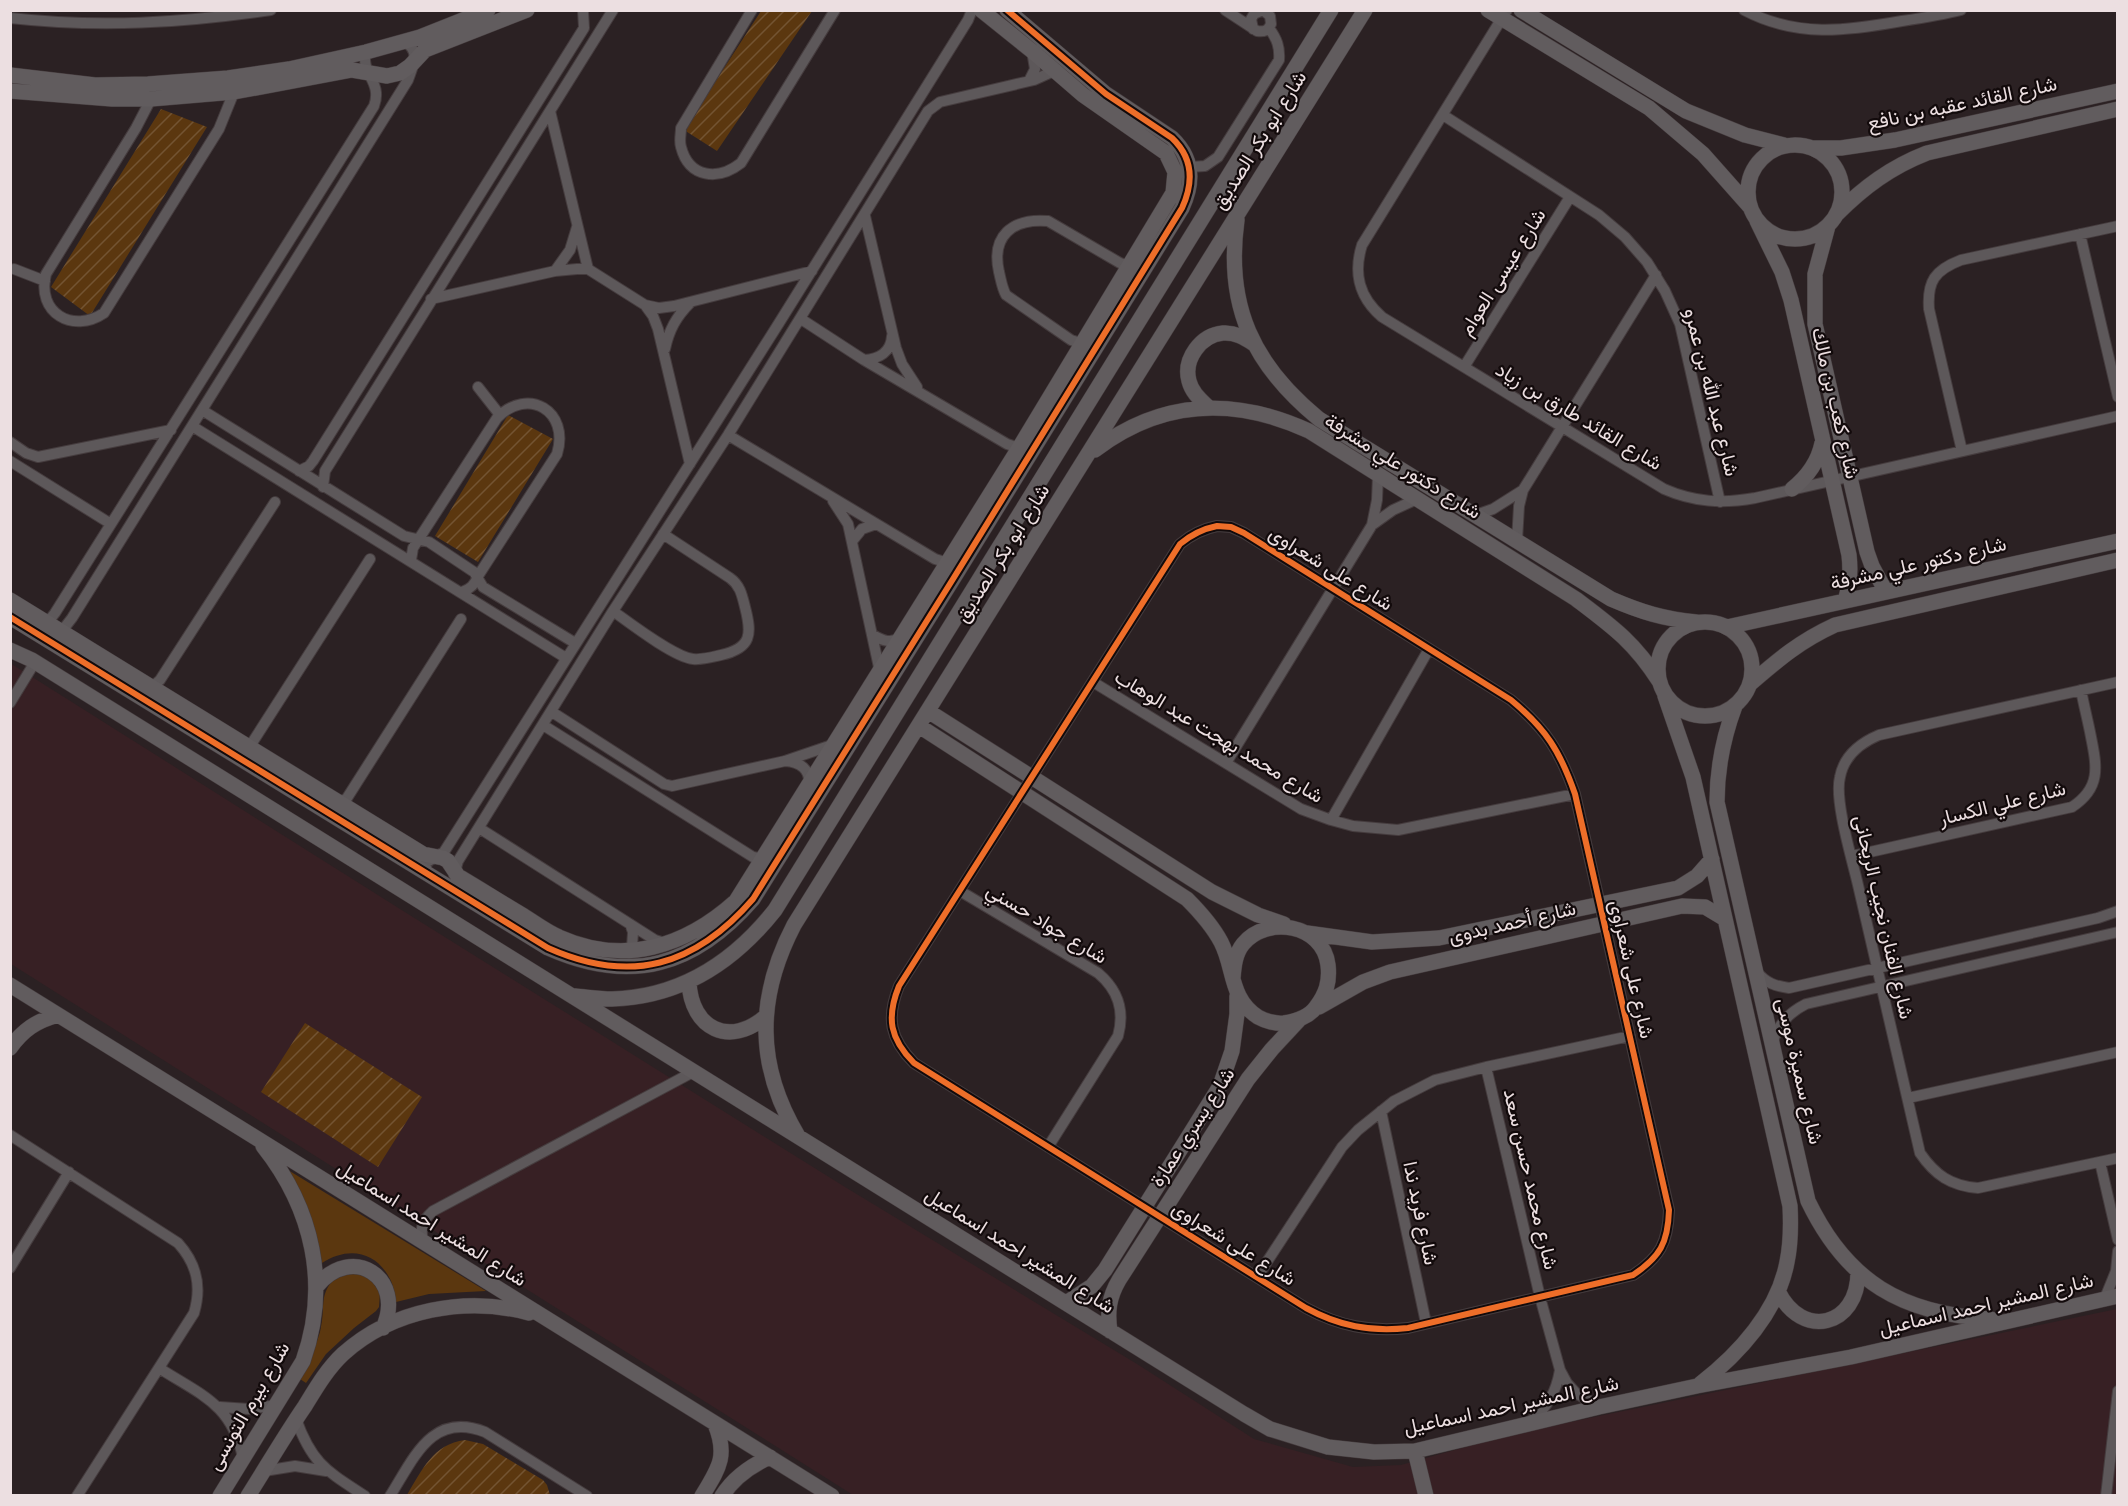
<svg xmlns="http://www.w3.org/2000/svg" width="2128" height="1506" font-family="'Space Grotesk',Vazirmatn,sans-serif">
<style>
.built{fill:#372024}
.grass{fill:#5b370f}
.garden{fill:url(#garden-furrows)}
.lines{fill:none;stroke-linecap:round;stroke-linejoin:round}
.street-casing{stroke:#453c3e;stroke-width:12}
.secondary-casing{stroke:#453c3e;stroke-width:16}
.street{stroke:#5d585a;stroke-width:10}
.secondary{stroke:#615c5e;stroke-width:15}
.cycleway-casing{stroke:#120a0b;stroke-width:10}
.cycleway{stroke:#ee6e29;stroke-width:6}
.labels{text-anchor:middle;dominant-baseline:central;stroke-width:4.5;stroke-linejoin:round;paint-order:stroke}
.street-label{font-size:20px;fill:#ecdfe1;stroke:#120a0b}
</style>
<defs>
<pattern id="garden-furrows" width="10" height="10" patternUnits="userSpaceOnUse" patternTransform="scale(1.5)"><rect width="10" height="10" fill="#5b370f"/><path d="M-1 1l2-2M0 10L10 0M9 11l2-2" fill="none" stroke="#735432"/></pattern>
</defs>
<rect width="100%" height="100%" fill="#2b2123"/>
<path class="built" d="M10 663 408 914 845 1187 1137 1364 1254 1439 1353 1467 1401 1465 1512 1434 2117 1309V1495H853L11 964Z"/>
<path class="grass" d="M288 1170 486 1291 429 1294 396 1302C394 1295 394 1286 390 1279 376 1251 348 1246 322 1263L319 1247Z
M340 1272 367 1274 380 1293 379 1307 376 1311 354 1328 326 1354 306 1383 300 1379C308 1364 315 1349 320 1332 327 1303 316 1296 340 1272Z"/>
<path class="garden" d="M761 11H812L717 151 684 130Z
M161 109 207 127 90 316 51 287Z
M508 415 553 439 478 562 435 536Z
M305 1023 422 1097 378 1167 261 1092Z
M465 1440 483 1444 543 1480 547 1485 550 1495H407C422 1470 433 1444 465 1440Z"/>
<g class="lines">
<defs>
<path id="street" d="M752 10 681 128C681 134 679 141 681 147 689 178 718 181 741 163L835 10
M1225 10 1257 31C1264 32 1268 31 1271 24L1270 16 1263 10 1254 14 1251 19 1253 29
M1507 10 1362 245C1353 274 1359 297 1382 317L1664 489C1694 502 1722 504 1755 498L2118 416
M1744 10C1797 38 1846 31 1902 21 1922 18 1942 15 1961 10
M10 18C101 28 181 23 271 10
M1029 81 1035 69 1032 51
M151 99 136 128 46 274C36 313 73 334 104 313L219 129 234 92
M550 111 588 269
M1443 115 1599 215 1625 237 1647 262 1665 291 1680 324 1720 502
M1190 167 1205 166 1218 157 1279 60C1280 47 1277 39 1269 28
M865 216 896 348 902 364 917 387
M2080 234 2118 397
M14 269 45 281
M555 271 570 250 577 227
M431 299 555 271 577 269H588L645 305 659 308 674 306 812 271
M645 305 653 316 658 329 690 464
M801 319 864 360 1007 444 1019 448
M1083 344 1071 340 1006 295C1002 288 1001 280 999 272 991 236 1012 218 1048 221L1120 263 1130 266
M665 349C669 330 676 317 690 303
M864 360C879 359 891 352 892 336
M1464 367 1570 197
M478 387 500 415
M202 410 404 536 429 542 474 572 483 587 575 643
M192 426 566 658
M728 435 935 559 948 563
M10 442 26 453 38 457 171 430
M1962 451 1929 309C1927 281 1935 270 1961 260L2118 226
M10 461 111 524
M299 471 309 466 313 461 584 28 583 10
M323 487 325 471 613 10
M833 501 848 524 880 672
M1476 515 1493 509 1523 490
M1372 525 1393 510 1417 499
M1217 526 1231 527 1244 533 1511 700C1546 729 1560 751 1575 794L1669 1210C1668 1243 1660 1257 1633 1275L1408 1328C1370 1332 1339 1326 1306 1308L914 1063C890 1039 886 1018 899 986L1180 544C1192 534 1202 529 1217 526Z
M853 540 862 529 876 524
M1517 541 1519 506 1523 490 1656 275
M411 560 413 548 497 418C528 386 570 411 557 454L478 576C475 585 470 589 462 592
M613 611C631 624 674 657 693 659 703 660 712 657 721 655 752 648 752 634 745 607 742 595 740 585 730 578L663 534
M44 627 55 613 374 106C383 82 360 73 366 52
M873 635C883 641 891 644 902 637
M58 636 72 618 408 80C413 66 421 51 405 42
M1093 682 1301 809 1331 820 1353 826 1398 830 1575 794
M2118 682 1879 735C1860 743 1844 756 1840 777 1834 800 1852 859 1858 885 1879 974 1900 1063 1920 1153 1935 1175 1951 1186 1978 1188L2118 1158
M152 687 160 680 275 502
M10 703 35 662
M552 712 664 784 672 786 785 761 835 744
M543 725 753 857 763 859
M247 746 252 743 370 559
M785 761C800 762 811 769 809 786
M1226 763 1372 525 1377 500 1378 475
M340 803 347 798 461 619
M1331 820 1429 649
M479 828 655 940 668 944
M1852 856 2072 807C2101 788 2097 767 2091 737 2088 721 2084 706 2081 690
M425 872 427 862 444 852 779 323 968 20 972 10
M454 875 458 861 613 611 728 435 928 111 940 102 1034 80 1054 71
M960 891 1098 973C1118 990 1125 1010 1118 1036L1048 1147
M627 951 632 947 633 932 630 924
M1757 972C1766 983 1775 986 1789 988L2098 918 2118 911
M1772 1043C1779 1024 1788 1013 1806 1004L2118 932
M1486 1067 1540 1297 1560 1370 1567 1383 1576 1393 1599 1407
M1908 1098 2118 1052
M1381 1111 1426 1323
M10 1135 178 1243C197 1264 202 1286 194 1313L77 1496
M2100 1162 2118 1240
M423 1242C420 1227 422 1221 433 1211L693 1072
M10 1268 69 1172
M1257 1277 1342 1147 1358 1130 1394 1101 1435 1080 1486 1067 1630 1036
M2105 1298 2116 1271 2118 1251
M159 1368C201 1395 232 1404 243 1458
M220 1407 249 1409 277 1405
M296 1419C312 1464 327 1471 365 1496
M1530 1422C1548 1406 1556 1393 1560 1370
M264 1471 295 1466 326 1471
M390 1496C414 1458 432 1411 485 1432L587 1496
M2106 1496 2118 1391"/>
<path id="secondary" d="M1488 10 1649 108 1703 154 1750 207
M1521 10 1686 111 1745 135 1784 145
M10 75 95 85 148 84 228 78 289 69 366 52 420 37 488 10
M10 91 112 99H151L234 92 352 70 387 76 400 73 410 66 425 50 527 10
M1748 192a47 47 0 1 1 94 0a47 47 0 1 1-94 0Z
M1814 148H1841L1895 140 2118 91
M1837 214C1864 187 1891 167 1927 153L2118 109
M1237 220C1225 306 1253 365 1319 419L1611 599C1641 612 1664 619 1696 622
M1757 221 1782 272 1791 300 1849 555C1851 572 1850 585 1845 601
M1828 226 1815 274V324L1867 552 1872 566 1886 592
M1209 408C1201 400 1192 393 1189 381 1183 359 1201 335 1223 333 1235 332 1245 338 1254 344
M1095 450C1162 399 1235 397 1309 431L1576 599C1613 627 1634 642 1659 681
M1792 489C1807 477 1818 463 1822 443
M10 600 423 854 443 858 448 861 458 876C480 889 502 903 524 916 535 923 547 932 559 937 624 966 685 947 736 901L1019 448 1173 193 1175 172 1166 153 1083 95 1032 51 981 10
M10 617 548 948C631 985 695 966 753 899L953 579 1182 208C1194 182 1193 158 1172 138L1106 94 1007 10
M1658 669a47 47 0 1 1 94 0a47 47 0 1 1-94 0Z
M1727 627 2118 541
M10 650 32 660 1244 1414 1270 1429 1328 1447 1374 1452 1415 1451 1599 1407 1697 1386 1851 1357 2118 1296
M1750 684C1779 659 1800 641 1835 625L2118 560
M1665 696 1693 777 1790 1206C1791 1225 1791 1243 1787 1262 1778 1311 1739 1354 1700 1384
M1735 706C1723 738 1717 767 1717 802L1808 1201C1847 1282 1902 1314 1991 1319
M928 711 1212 892 1258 915 1284 924
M919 726 1187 899C1200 912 1212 925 1221 942 1235 969 1229 998 1258 1017 1265 1021 1276 1024 1284 1023 1296 1021 1309 1017 1316 1007 1326 994 1330 982 1328 965 1323 924 1267 915 1243 944 1235 954 1234 966 1233 978
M1307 933 1372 942 1439 938 1678 888 1697 876 1712 859
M689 982C691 1029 730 1048 766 1016
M10 985 832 1496
M575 996C587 997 600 999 612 999 681 997 733 963 775 910L1331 10
M1319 1007 1363 982 1390 972 1682 906 1705 907 1725 919
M10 1048C23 1030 36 1021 58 1015
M798 1136C756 1066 756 998 794 925L1365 10
M317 1286C352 1243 406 1278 383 1328
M1778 1291C1802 1340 1858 1327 1858 1272
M1066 1303 1092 1286 1105 1270 1220 1086 1232 1051 1237 1014V996
M1110 1331C1107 1312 1109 1297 1119 1280L1248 1079 1272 1049 1299 1020
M1415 1451 1426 1496
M220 1496 303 1361C330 1285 313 1209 263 1146
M248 1496C267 1466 285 1435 305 1406 316 1388 327 1369 343 1354 393 1309 466 1296 529 1313
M702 1496C719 1468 728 1456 715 1424
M722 1496C734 1477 750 1466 770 1457"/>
</defs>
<use href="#street" class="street-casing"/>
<use href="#secondary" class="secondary-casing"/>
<use href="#street" class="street"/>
<use href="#secondary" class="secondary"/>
<defs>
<path id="cycleway" d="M1217 526 1231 527 1244 533 1511 700C1546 729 1560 751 1575 794L1669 1210C1668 1243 1660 1257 1633 1275L1408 1328C1370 1332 1339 1326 1306 1308L914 1063C890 1039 886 1018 899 986L1180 544C1192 534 1202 529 1217 526Z
M10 617 548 948C631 985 695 966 753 899L953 579 1182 208C1194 182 1193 158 1172 138L1106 94 1007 10"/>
</defs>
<use href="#cycleway" class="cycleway-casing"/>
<use href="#cycleway" class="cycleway"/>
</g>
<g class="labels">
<g class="street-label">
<text transform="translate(1962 103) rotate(-12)">شارع القائد عقبه بن نافع</text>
<text transform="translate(1259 140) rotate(-58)">شارع ابو بكر الصديق</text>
<text transform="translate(1502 272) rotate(-58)">شارع عيسى العوام</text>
<text transform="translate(1712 392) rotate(76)">شارع عبد الله بن عمرو</text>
<text transform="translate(1836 403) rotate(77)">شارع كعب بن مالك</text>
<text transform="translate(1579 416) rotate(31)">شارع القائد طارق بن زياد</text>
<text transform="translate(1403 466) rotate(32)">شارع دكتور علي مشرفة</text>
<text transform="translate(1002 553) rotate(-58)">شارع ابو بكر الصديق</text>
<text transform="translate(1918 563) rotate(-13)">شارع دكتور علي مشرفة</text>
<text transform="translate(1331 568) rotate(32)">شارع على شعراوى</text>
<text transform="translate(1219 736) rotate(31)">شارع محمد بهجت عبد الوهاب</text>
<text transform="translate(2002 803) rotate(-14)">شارع علي الكسار</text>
<text transform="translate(1884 917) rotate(77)">شارع الفنان نجيب الريحانى</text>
<text transform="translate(1512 922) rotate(-13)">شارع أحمد بدوى</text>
<text transform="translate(1047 923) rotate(31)">شارع جواد حسني</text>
<text transform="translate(1632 969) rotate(77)">شارع على شعراوى</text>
<text transform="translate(1800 1071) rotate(77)">شارع سميرة موسى</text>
<text transform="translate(1192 1127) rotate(-57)">شارع يسري عمارة</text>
<text transform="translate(1531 1179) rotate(77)">شارع محمد حسن سعد</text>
<text transform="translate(1421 1213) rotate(78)">شارع فريد ندا</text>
<text transform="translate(432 1223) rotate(32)">شارع المشير احمد اسماعيل</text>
<text transform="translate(1234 1243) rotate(32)">شارع على شعراوى</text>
<text transform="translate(1020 1250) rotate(32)">شارع المشير احمد اسماعيل</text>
<text transform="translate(1986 1304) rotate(-13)">شارع المشير احمد اسماعيل</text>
<text transform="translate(1511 1405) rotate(-12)">شارع المشير احمد اسماعيل</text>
<text transform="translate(248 1406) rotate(-60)">شارع بيرم التونسى</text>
</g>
</g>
<rect width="2128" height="1506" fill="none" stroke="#ecdfe1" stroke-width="24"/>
</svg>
